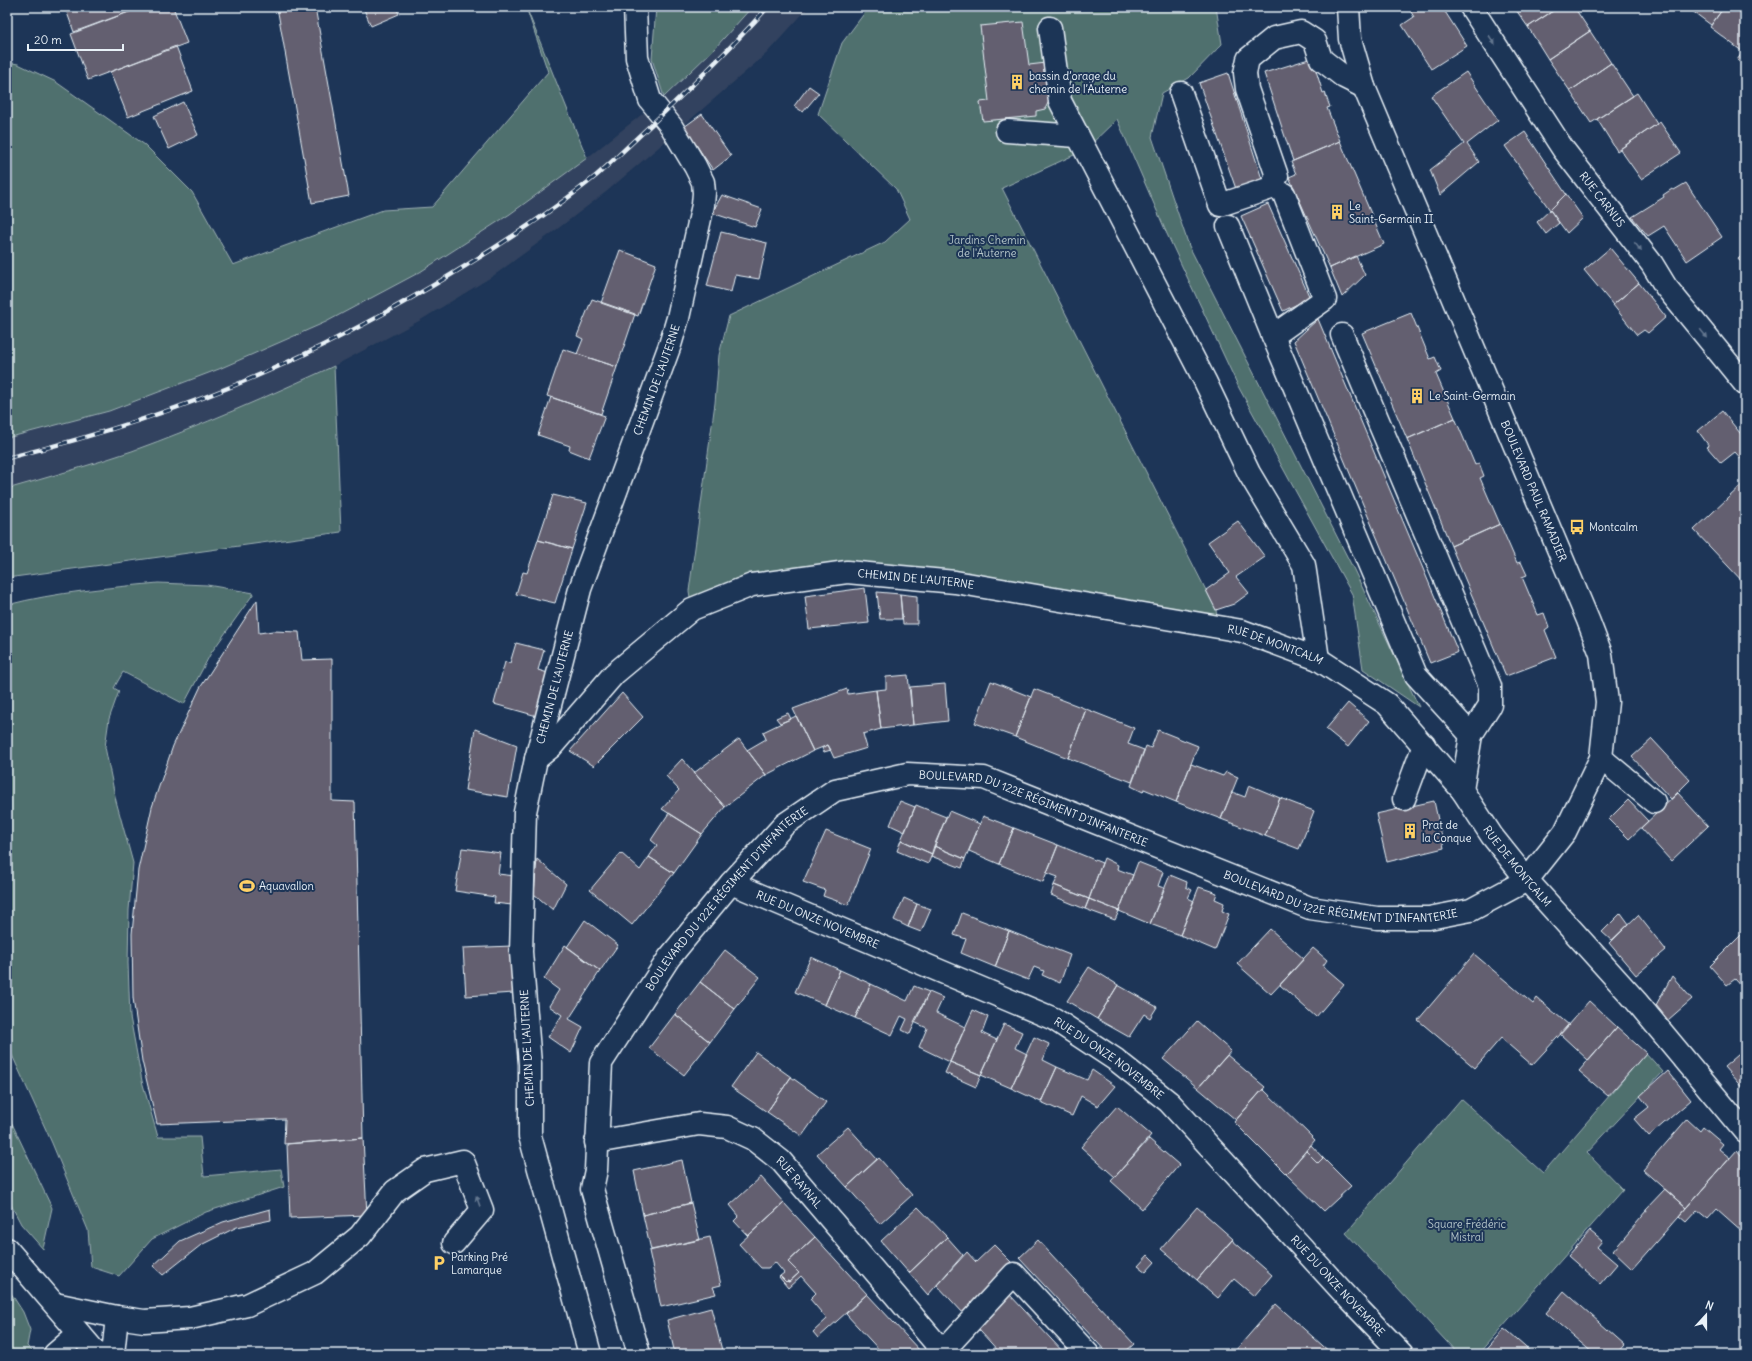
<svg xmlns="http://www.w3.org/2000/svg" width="1752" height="1361" font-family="Delius,sans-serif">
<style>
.built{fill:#32425e}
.green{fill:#506f6e;stroke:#9cb0b3}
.building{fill:#635f6f;stroke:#e8f1f8}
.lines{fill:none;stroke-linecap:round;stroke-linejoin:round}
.minor-casing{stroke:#e8f1f8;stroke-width:25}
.major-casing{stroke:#e8f1f8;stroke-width:25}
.minor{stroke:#1d3557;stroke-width:22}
.major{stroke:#1d3557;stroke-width:22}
.rail-casing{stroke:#e8f1f8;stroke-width:4.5}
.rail{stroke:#1d3557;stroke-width:3;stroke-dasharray:9;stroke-linecap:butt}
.oneway{fill:#64778f}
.labels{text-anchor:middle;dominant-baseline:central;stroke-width:4;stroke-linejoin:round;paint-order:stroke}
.poi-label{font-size:11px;fill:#e8f1f8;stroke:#1d3557;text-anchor:start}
.street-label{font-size:11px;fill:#e8f1f8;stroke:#1d3557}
.park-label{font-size:11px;fill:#b3c4c8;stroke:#1d3557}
</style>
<rect width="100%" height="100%" fill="#1d3557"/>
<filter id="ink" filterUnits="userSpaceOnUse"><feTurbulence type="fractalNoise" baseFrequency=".025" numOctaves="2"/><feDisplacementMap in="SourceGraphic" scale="8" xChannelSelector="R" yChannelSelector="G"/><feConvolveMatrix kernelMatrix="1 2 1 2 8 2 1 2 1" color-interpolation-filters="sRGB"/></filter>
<g filter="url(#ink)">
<path class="built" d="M752 7H809L766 54 683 126 664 97 715 48Z
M646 111 667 140 606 192 556 230 493 276 419 321 334 366 241 408 132 451 59 475 7 489V438L109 411 219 369 326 322 420 272 510 214 587 158Z"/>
<path class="green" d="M526 7 587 158 510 214 420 272 326 322 219 369 109 411 7 438V62L18 64 56 82 145 145 192 192 233 265 383 210 432 207 548 72Z
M656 7H752L715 48 664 97 652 59Z
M869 7H1216L1222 44 1189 78 1162 93 1152 137 1189 246 1354 570 1419 707 1363 669 1352 594 1239 388 1167 234 1117 119 1085 150 1002 188 1216 610 1217 618 847 572 692 609 689 591 715 403 719 355 729 316 885 242 910 219 896 189 818 114 842 43Z
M334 366 341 532 7 578V489C49 477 91 465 132 451 201 426 268 396 334 366Z
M158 583 207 585 254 593 211 653 184 704 123 672 114 688 119 691 109 719 105 747 116 801 133 863 129 910 128 963 130 1017 142 1081 158 1137H200L204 1176 281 1169 284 1187 206 1212 152 1239 119 1276 91 1267 88 1230 52 1143 7 1044V605C57 592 107 588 158 583Z
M1646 1053 1663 1072 1587 1153 1623 1190 1478 1354H1458L1346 1233 1461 1099 1543 1173Z
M7 1113 52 1208 43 1249 21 1224 7 1197Z
M7 1287 23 1312 30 1330 27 1346 35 1354H7Z"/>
<path class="building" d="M65 7H142L74 32Z
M142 7H173L187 43 88 80 71 34Z
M277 7H315L349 196 312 203Z
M363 7H396L399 14 371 26Z
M1408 7H1442L1467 46 1431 69 1402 25 1414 17Z
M1514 7H1559L1528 27Z
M1559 7H1574L1590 31 1548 59 1528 27Z
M1687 7H1724L1711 25Z
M1724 7H1745V49L1743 52 1710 27Z
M1023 22 1029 65 1046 63 1050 99 1045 109 1036 111V116L983 121 980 102 989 101 980 26Z
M1590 31 1611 63 1570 91 1548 59Z
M176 46 193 91 128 117 110 72Z
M1745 49V66L1737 60Z
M1312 58 1323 93 1325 92 1327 99 1330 107 1327 108 1340 141 1293 161 1264 73Z
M1611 63 1633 96 1591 123 1570 91Z
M1466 72 1498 120 1467 144 1479 162 1440 195 1430 170 1464 144 1431 96Z
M1228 73 1262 179 1236 189 1199 83Z
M809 86 819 93 803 112 794 106Z
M1637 93 1657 124 1617 151 1597 119Z
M183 102 198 135 169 149 154 116Z
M702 114 731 156 713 170 684 127Z
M1660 122 1681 153 1641 179 1620 149Z
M1525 132 1566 194 1550 210 1505 146Z
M1340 141 1384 244 1330 268 1289 177 1296 174 1291 162Z
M1686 183 1722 237 1687 261 1664 226 1648 236 1632 217 1664 197 1663 195 1672 189 1674 190Z
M1566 194 1583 218 1567 233 1550 210Z
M722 195 762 209 755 227 712 213Z
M1268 204 1310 298 1283 311 1241 216Z
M1550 210 1559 223 1546 234 1537 222Z
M721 232 767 243 759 279 735 275 731 292 707 286Z
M1610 248 1639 283 1613 305 1584 270Z
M620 250 656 264 638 316 601 303Z
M1745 252V267L1738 258Z
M1356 256 1365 275 1342 297 1330 268Z
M1639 283 1666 317 1648 333 1644 330 1637 335 1613 305Z
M592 299 635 314 617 367 577 354 583 339 577 336Z
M1411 313 1430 359 1435 357 1441 371 1436 374 1455 418 1407 439 1362 333Z
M1318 319 1458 652 1430 663 1294 341Z
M563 349 617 367 601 414 547 396Z
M551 397 605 416 589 458 569 450 570 446 538 435Z
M1722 411 1745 439V463L1735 452 1721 463 1707 447 1709 446 1698 431Z
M1455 418 1475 465 1479 463 1484 476 1480 478 1500 524 1451 546 1407 439Z
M1745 482V584L1694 530Z
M553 495 587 503 572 549 538 540Z
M1238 521 1265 557 1236 577 1249 593 1234 604 1216 610 1206 590 1230 573 1208 542Z
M1500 524 1517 563 1521 562 1527 575 1522 577 1538 615 1544 613 1549 627 1545 630 1556 657 1506 676 1451 546Z
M538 540 572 549 555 603 516 594 523 572 527 573Z
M865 588 869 623 809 629 805 596Z
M877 592 900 594 902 619H880Z
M900 594 917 596V624H903Z
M257 600 259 633 273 631 299 632 302 660 332 659V801L355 802 363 1138 284 1144 285 1119 157 1124 142 1061 133 998 132 934 138 870 152 807 173 746 200 688Z
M516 643 544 650 538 670 548 673 537 716 494 704 505 662 510 663Z
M908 675 913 725 881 729 876 690 886 689V677Z
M991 681 1031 697 1015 737 975 723Z
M945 684 948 721 913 725 910 687Z
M847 689 848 694 876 690 881 729 863 734 867 748 834 758 828 745 813 751 793 709Z
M1034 689 1086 709 1068 758 1015 737Z
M622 693 643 717 594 766 570 751Z
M1348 703 1369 721 1348 747 1326 729Z
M1086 709 1134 728 1128 744 1144 750 1132 782 1068 758Z
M788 713 791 719 780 723 776 718Z
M796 716 813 751 766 775 747 750 766 739 763 732Z
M475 729 517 745 508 797 465 790Z
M1158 730 1198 746 1176 802 1144 789 1143 792 1131 786 1146 746 1151 748Z
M739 739 766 775 725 807 694 773Z
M1652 739 1690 780 1671 799 1632 757Z
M828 745 831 750 824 752 822 748Z
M682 759 725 807 702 834 662 809 679 790 666 776Z
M1191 764 1223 776 1226 772 1238 777 1221 819 1176 802Z
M1249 785 1280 798 1265 836 1221 819 1232 792 1245 797Z
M1678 793 1708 826 1671 861 1641 828Z
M1745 796V809L1739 802Z
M1280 798 1314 811 1299 849 1265 836Z
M1628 800 1648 821 1629 839 1609 819Z
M900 801 915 807 905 832 890 825Z
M1434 801 1444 848 1387 862 1376 814Z
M916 805 946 817 932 854 901 840Z
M949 811 980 824 965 859 934 846Z
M669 813 702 834 674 873 649 857 657 845 651 840Z
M983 816 1014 828 999 864 969 851Z
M1014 828 1058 845 1043 882 999 864Z
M826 831 871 849 848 905 823 896 825 890 803 882Z
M901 840 932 854 928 864 897 851Z
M1058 845 1102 863 1089 899 1054 885 1058 877 1047 873Z
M934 846 965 859 962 868 931 856Z
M462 848 501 853 498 874 515 876 512 905 494 903 495 897 455 891Z
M621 853 640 870 649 857 674 873 632 925 590 890Z
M1104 858 1118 865 1117 869 1133 875 1119 911 1089 899Z
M537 859 566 884 553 910 534 894Z
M1138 862 1163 872 1158 886 1164 888 1150 924 1119 911Z
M1170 875 1187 882 1186 887 1192 890 1188 898 1194 901 1180 935 1150 924Z
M1054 885 1089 899 1085 909 1051 895Z
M1199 887 1217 893 1215 899 1224 903 1222 911 1229 914 1215 950 1180 935Z
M904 898 917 904 908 927 894 920Z
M1089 899 1119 911 1115 920 1085 909Z
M917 904 931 909 921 932 908 927Z
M962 913 1009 931 995 967 961 953 966 939 954 935Z
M1621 913 1629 924 1612 941 1602 932Z
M1638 915 1666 950 1636 975 1609 943Z
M585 920 618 945 600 971 567 947Z
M1270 929 1304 959 1271 994 1237 964Z
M1009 931 1070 955 1060 983 1042 975 1044 971 1034 967 1028 980 995 967Z
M1742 934 1745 937V990L1735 979 1727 985 1710 966Z
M565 945 600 971 569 1019 583 1027 571 1053 548 1037 562 1015 549 1006 559 990 544 979Z
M512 946 514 993 466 996 463 948Z
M1313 948 1327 960 1323 966 1344 984 1316 1017 1280 985Z
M725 950 760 977 735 1009 700 982Z
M1474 954 1533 1004 1537 998 1569 1025 1532 1065 1501 1038 1475 1068 1418 1020Z
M811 957 840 970 825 1005 795 992Z
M1089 967 1118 985 1097 1019 1067 1001Z
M840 970 871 984 855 1018 825 1005Z
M1672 976 1692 999 1668 1020 1656 1005Z
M700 982 735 1009 710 1042 675 1014Z
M871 984 907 1001 914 986 929 992 910 1034 902 1030 907 1019 901 1016 892 1035 855 1018Z
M1118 985 1157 1007 1150 1018 1144 1014 1129 1037 1097 1019Z
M929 992 943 998 936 1013 965 1027 950 1062 919 1047 927 1028 914 1022Z
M1589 1001 1617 1027 1588 1060 1560 1034Z
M973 1010 988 1017 982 1033 997 1040 981 1075 950 1062Z
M675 1014 710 1042 684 1075 649 1048Z
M1197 1021 1231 1051 1198 1088 1163 1059Z
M1004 1024 1022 1032 1015 1048 1027 1054 1011 1088 981 1075Z
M1617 1027 1646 1053 1608 1096 1579 1071Z
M1034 1037 1049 1044 1043 1060 1057 1067 1041 1102 1011 1088Z
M1745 1049V1091L1724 1067Z
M756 1052 791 1077 767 1112 731 1087Z
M1227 1055 1265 1087 1236 1120 1198 1088Z
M950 1062 981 1075 976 1087 945 1073Z
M1057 1067 1087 1080 1092 1070 1115 1086 1098 1106 1081 1096 1072 1116 1041 1102Z
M1668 1071 1691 1100 1649 1136 1634 1119 1649 1107 1640 1096Z
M791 1077 826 1102 802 1136 767 1112Z
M1263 1089 1315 1140 1286 1174 1234 1122Z
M1117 1106 1151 1135 1115 1177 1081 1147Z
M1687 1119 1700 1131 1703 1127 1723 1144 1719 1149 1730 1158 1686 1208 1643 1170Z
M848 1127 877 1159 847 1187 817 1154Z
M363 1138 367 1215 290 1218 287 1144Z
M1149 1139 1179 1165 1142 1209 1111 1181Z
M1311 1145 1323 1158 1318 1163 1306 1151Z
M1737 1150 1745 1160V1230L1743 1232 1717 1209 1708 1219 1697 1210 1686 1222 1679 1216Z
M1306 1151 1318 1163 1323 1158 1351 1186 1324 1211 1286 1174Z
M879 1158 912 1195 880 1224 847 1187Z
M682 1160 691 1203 643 1215 634 1171Z
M761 1177 784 1203 748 1236 734 1221 739 1216 730 1205Z
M1665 1189 1686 1208 1632 1269 1613 1251 1647 1211 1646 1209Z
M691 1203 700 1240 651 1250 643 1215Z
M784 1203 815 1237 788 1262 799 1273 789 1282 787 1281 786 1282 780 1276 784 1273 775 1262 768 1268H761L739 1244Z
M918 1207 947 1237 909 1273 881 1241Z
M1197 1207 1233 1239 1197 1280 1161 1249Z
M270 1209 271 1220 237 1227 201 1245 163 1275 153 1266 180 1241 223 1222Z
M1590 1231 1602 1241 1597 1247 1617 1264 1600 1284 1568 1256Z
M710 1237 721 1285 713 1287 716 1294 661 1307 649 1251Z
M815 1237 867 1294 818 1338 813 1332 827 1319 810 1299 816 1293 801 1276 788 1288 779 1277 780 1276 786 1282 787 1281 789 1282 799 1273 788 1262Z
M947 1237 963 1255 928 1295 909 1273Z
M1038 1240 1134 1344 1123 1354H1108L1019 1258Z
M1232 1240 1272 1275 1254 1296 1234 1279 1218 1298 1197 1280Z
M994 1245 1011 1262 993 1280 994 1282 964 1314 937 1285 967 1252 976 1262Z
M1148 1255 1155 1262 1146 1272 1138 1266Z
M996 1280 1065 1354H1001L971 1321Z
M1564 1291 1625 1345 1617 1354H1594L1546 1313Z
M867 1294 921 1352 919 1354H883L846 1314Z
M1276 1304 1332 1354H1238L1235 1351Z
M711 1308 723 1354H675L667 1320Z
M1504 1329 1509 1333 1533 1354H1482Z
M1336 1349 1342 1354H1332Z"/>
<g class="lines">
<defs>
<g id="minor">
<path id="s1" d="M1471 7 1563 149 1652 264 1666 287 1745 384"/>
<path d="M1050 28 1060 101 1205 381 1249 473 1304 565 1318 659"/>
<path d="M1181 93 1220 205 1271 188 1277 176 1247 89 1245 73 1248 59 1274 38 1301 32 1315 41 1321 59 1344 77 1364 87"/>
<path d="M1007 131 1077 136"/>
<path d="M1284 194 1325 299 1273 336 1416 675 1471 735"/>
<path d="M1228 226 1273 336"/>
<path d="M1342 335 1490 686V705L1471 735 1462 790"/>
<path d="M1601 758 1654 802"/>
<path id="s2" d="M536 759 551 747 614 674 692 609 752 585 847 572 955 582 1242 631 1318 659 1387 704 1462 790 1492 836 1527 880 1636 1001 1745 1132"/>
<path d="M1404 799 1424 745"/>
<path id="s3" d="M731 883 1054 1019 1116 1060 1169 1102 1352 1302 1402 1354"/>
<path id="s4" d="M596 1142 699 1124 727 1127 753 1139 781 1161 945 1354"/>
<path d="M7 1249 97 1354"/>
<path d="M55 1304 117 1317 144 1321 190 1318 247 1305 315 1273 360 1236 395 1191 425 1170 463 1161 482 1210 454 1243"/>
<path d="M943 1351 1014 1274 1088 1354"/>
<path d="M55 1354 78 1334"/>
<path d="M113 1354 117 1317"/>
<path id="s5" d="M590 1354 530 1136V1064L521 952 525 812 536 759 580 589 670 345 678 318 703 205 704 193 703 182 695 166 671 126 650 100 637 58 635 7"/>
</g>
<g id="major">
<path id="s6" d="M639 1354 592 1189 596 1170 601 1063 669 958 731 883 785 824 835 790 907 774 984 778 1310 908 1377 918H1429L1471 910 1527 880 1565 832 1601 758 1607 702 1601 654 1588 620 1364 87 1350 39 1348 7"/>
</g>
</defs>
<use href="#minor" class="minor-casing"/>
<use href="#major" class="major-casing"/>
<use href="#minor" class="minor"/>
<use href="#major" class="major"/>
<defs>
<path id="rail" d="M7 458C96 436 185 408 268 371 325 346 379 317 432 286 488 253 547 216 597 175 611 163 624 150 637 138 682 96 726 53 768 7"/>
</defs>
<use href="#rail" class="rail-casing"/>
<use href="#rail" class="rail"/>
</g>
<defs><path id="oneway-solid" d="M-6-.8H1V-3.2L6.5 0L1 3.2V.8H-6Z"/></defs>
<g class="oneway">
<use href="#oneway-solid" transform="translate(1492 40) rotate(57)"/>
<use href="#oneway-solid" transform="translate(1638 247) rotate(52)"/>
<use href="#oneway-solid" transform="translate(1704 334) rotate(51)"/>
<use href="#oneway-solid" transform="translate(478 1201) rotate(-110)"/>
</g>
</g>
<defs>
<symbol id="building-bare" viewBox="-9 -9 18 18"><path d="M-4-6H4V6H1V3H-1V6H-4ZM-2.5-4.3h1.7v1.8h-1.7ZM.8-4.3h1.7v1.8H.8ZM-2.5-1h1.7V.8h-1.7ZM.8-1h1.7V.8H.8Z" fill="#ffd166" stroke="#1d3557" stroke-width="2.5" paint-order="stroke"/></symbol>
<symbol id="bus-bare" viewBox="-9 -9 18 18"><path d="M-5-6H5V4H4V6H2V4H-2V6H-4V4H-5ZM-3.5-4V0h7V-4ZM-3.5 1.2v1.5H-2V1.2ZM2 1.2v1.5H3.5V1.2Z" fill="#ffd166" stroke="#1d3557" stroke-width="2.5" paint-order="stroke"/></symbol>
<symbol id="stadium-bare" viewBox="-9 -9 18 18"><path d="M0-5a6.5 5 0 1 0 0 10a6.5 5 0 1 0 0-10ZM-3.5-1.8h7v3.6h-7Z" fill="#ffd166" stroke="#1d3557" stroke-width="2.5" paint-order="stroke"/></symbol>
<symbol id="parking-bare" viewBox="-9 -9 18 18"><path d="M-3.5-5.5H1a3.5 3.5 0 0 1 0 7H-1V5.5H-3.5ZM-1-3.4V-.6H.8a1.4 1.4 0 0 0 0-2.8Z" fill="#ffd166" stroke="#1d3557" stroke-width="2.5" paint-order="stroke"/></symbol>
</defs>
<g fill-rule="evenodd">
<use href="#building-bare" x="1006" y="71" width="22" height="22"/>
<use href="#building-bare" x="1326" y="201" width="22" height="22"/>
<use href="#building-bare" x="1406" y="385" width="22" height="22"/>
<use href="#bus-bare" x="1566" y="516" width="22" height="22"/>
<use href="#building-bare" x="1399" y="820" width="22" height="22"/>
<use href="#stadium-bare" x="236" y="875" width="22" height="22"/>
<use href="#parking-bare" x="428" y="1252" width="22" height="22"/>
</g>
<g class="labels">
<g class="poi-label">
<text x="1029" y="76">bassin d’orage du<tspan x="1029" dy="13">chemin de l’Auterne</tspan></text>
<text x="1349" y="206">Le<tspan x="1349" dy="13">Saint-Germain II</tspan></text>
<text x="1429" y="396">Le Saint-Germain</text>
<text x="1589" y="527">Montcalm</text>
<text x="1422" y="825">Prat de<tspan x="1422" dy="13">la Conque</tspan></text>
<text x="259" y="886">Aquavallon</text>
<text x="451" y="1257">Parking Pré<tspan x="451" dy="13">Lamarque</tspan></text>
</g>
<g class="street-label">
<text stroke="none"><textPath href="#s1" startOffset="233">RUE CARNUS</textPath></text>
<text stroke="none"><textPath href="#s5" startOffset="1003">CHEMIN DE L'AUTERNE</textPath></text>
<text transform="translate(1534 491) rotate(67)">BOULEVARD PAUL RAMADIER</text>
<text stroke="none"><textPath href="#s2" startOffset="447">CHEMIN DE L'AUTERNE</textPath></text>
<text stroke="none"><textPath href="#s2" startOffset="813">RUE DE MONTCALM</textPath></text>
<text stroke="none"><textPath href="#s5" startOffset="679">CHEMIN DE L'AUTERNE</textPath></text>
<text stroke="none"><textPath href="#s6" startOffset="867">BOULEVARD DU 122E RÉGIMENT D'INFANTERIE</textPath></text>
<text stroke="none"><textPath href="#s2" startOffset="1149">RUE DE MONTCALM</textPath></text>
<text stroke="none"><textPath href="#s6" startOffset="1191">BOULEVARD DU 122E RÉGIMENT D'INFANTERIE</textPath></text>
<text stroke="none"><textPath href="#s6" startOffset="506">BOULEVARD DU 122E RÉGIMENT D'INFANTERIE</textPath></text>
<text stroke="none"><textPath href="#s3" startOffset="94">RUE DU ONZE NOVEMBRE</textPath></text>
<text transform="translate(527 1048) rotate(-93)">CHEMIN DE L'AUTERNE</text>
<text stroke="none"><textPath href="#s3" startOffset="418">RUE DU ONZE NOVEMBRE</textPath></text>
<text stroke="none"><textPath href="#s4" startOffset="225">RUE RAYNAL</textPath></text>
<text stroke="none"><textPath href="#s3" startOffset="742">RUE DU ONZE NOVEMBRE</textPath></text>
</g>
<g class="park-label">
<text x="987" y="240">Jardins Chemin<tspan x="987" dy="13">de l'Auterne</tspan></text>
<text x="1467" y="1224">Square Frédéric<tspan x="1467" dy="13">Mistral</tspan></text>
</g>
</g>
<rect width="1752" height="1361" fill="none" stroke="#1d3557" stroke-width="24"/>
<rect x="12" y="12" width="1728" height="1337" fill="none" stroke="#e8f1f8" stroke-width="1.5" filter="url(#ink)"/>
<g transform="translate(1706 1315) rotate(21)" stroke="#1d3557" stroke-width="3" paint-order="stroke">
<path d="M0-3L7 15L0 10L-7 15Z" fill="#e8f1f8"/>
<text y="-6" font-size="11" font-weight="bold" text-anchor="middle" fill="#e8f1f8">N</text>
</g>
<path d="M28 44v6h95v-6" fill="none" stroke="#e8f1f8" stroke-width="2"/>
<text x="34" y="44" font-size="12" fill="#e8f1f8" stroke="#1d3557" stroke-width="3" paint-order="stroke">20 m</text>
</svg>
